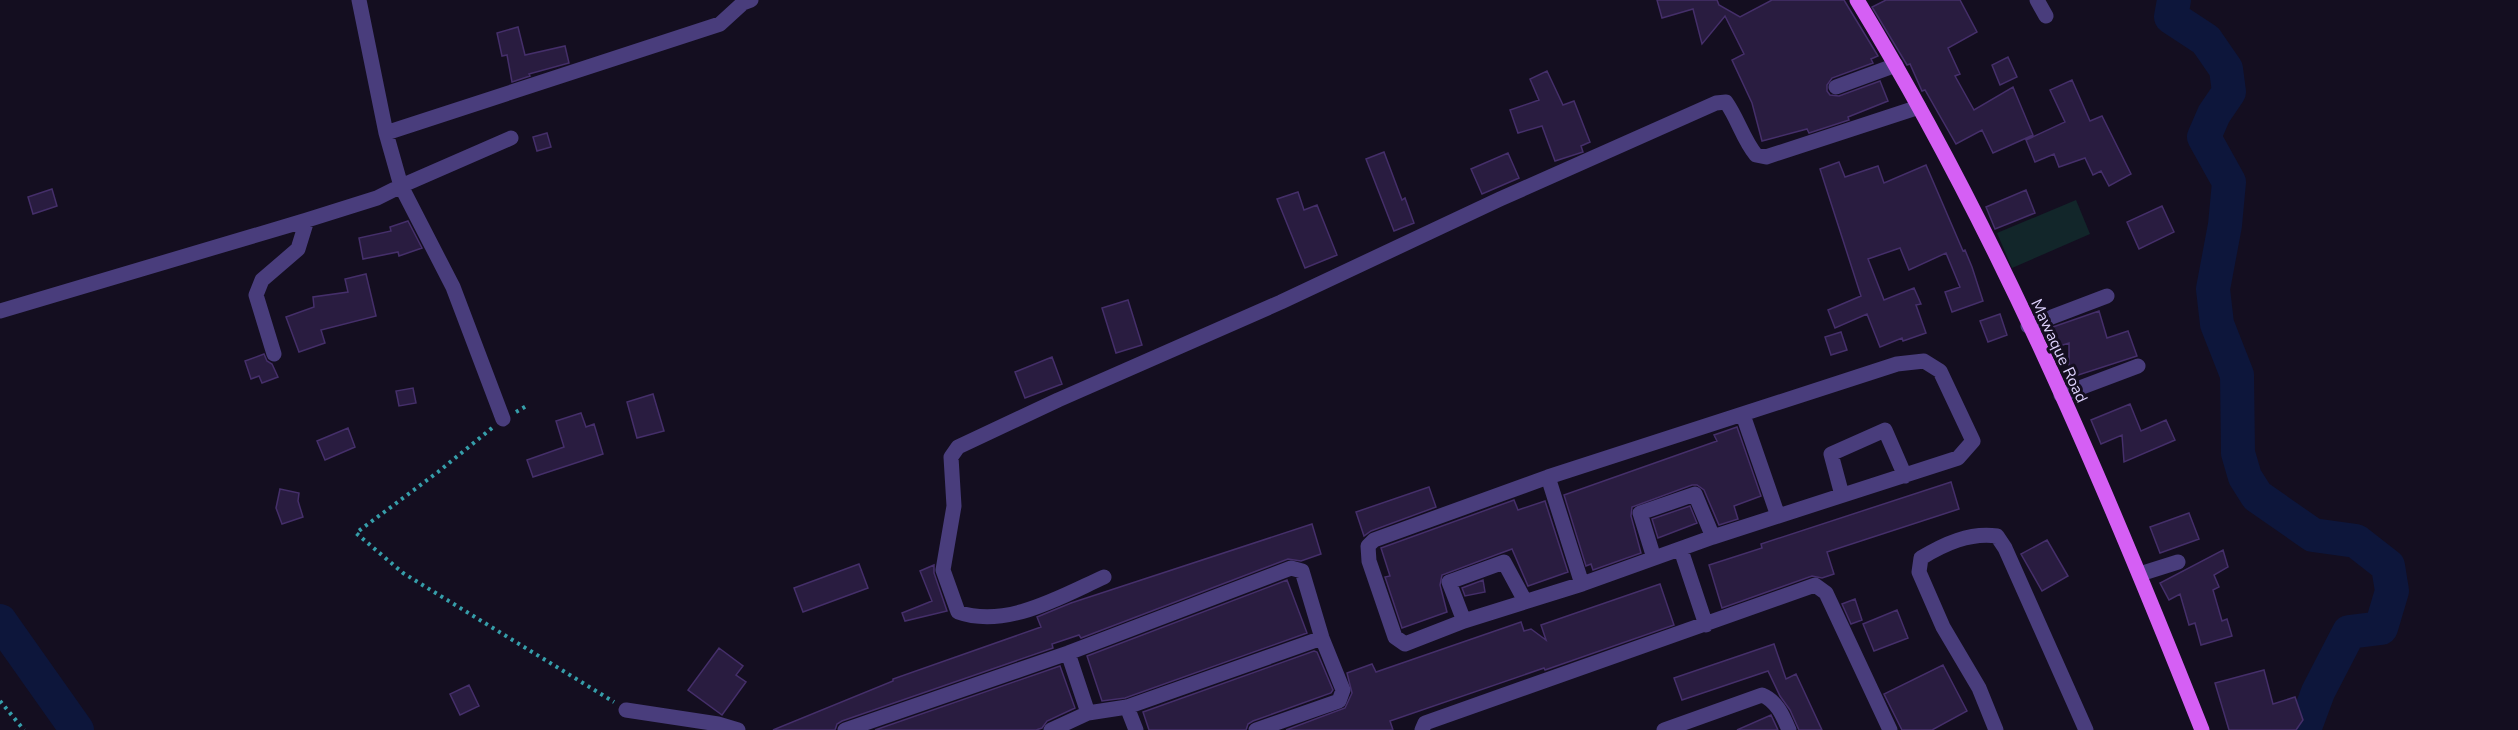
<svg xmlns="http://www.w3.org/2000/svg" width="2518" height="730" font-family="'Nunito Sans',sans-serif">
<style>
.green{fill:#12262a}
.lines{fill:none;stroke-linecap:round;stroke-linejoin:round}
.river{stroke:#0d163b;stroke-width:34}
.building{fill:#291c40;stroke:#452f6a;stroke-width:1.5}
.path{stroke:#369eaa;stroke-width:4;stroke-dasharray:3 4.5;stroke-linecap:butt}
.minor{stroke:#493d7c;stroke-width:15}
.major{stroke:#d55ff4;stroke-width:15}
.labels{text-anchor:middle;dominant-baseline:central;stroke-width:6;stroke-linejoin:round;paint-order:stroke}
.street-label{font-size:16px;fill:#ddd1fc;stroke:#140e20}
</style>
<rect width="100%" height="100%" fill="#140e20"/>
<path class="green" d="M2076 200 2090 234 2012 268 1997 233Z"/>
<g class="lines">
<path class="river" d="M2174 0 2171 17 2206 40 2226 69 2229 92 2214 114 2204 137 2229 182 2225 225 2213 289 2217 324 2237 375 2238 453 2245 477 2257 496 2313 535 2356 541 2388 566 2392 591 2381 628 2349 632 2318 692 2304 730
M0 621 77 730"/>
</g>
<path class="building" d="M1657 0H1717L1719 5 1740 17 1772 0H1844L1878 56 1871 59 1873 63 1832 78 1827 85V91L1830 95 1839 96 1880 81 1888 101 1848 117 1849 120 1809 133 1807 129 1762 141 1752 103 1732 60 1744 54 1725 16 1702 44 1693 9 1662 18Z
M1886 0H1960L1977 32 1948 48 1960 74 1955 76 1974 110 2013 87 2033 135 1993 153 1982 130 1956 144 1925 90 1922 91 1910 64 1907 65 1872 7Z
M518 27 525 55 565 46 569 63 529 74 530 76 512 82 507 55 502 56 497 33Z
M2008 57 2017 77 2000 85 1992 65Z
M1547 71 1563 105 1574 101 1590 142 1581 146 1583 152 1555 161 1542 126 1518 133 1510 110 1539 100 1530 79Z
M2072 80 2090 121 2102 116 2131 174 2109 186 2101 171 2093 175 2085 158 2059 167 2054 154 2035 162 2026 140 2065 122 2050 90Z
M547 133 551 147 537 151 533 137Z
M1384 152 1402 200 1405 198 1414 223 1394 231 1366 159Z
M1508 153 1519 178 1482 194 1471 169Z
M1839 162 1845 177 1878 166 1884 183 1926 165 1963 251 1965 250 1972 267 1983 301 1952 312 1945 292 1960 287 1946 253 1909 270 1900 248 1868 259 1884 300 1914 288 1921 304 1916 305 1926 333 1903 341 1902 338 1880 347 1867 314 1835 328 1828 310 1861 296 1820 169Z
M52 189 57 206 33 214 28 197Z
M2026 190 2035 213 1995 229 1986 207Z
M1298 192 1304 210 1317 205 1337 255 1305 268 1277 199Z
M2162 206 2174 232 2139 249 2127 222Z
M408 221 422 248 399 256 398 252 363 259 359 238 391 231 390 227Z
M366 274 376 316 321 330 325 343 299 352 286 317 314 307 313 297 348 292 345 279Z
M1128 300 1142 345 1116 353 1102 308Z
M2099 311 2107 338 2128 331 2137 356 2069 378V343L2053 348 2047 329Z
M2000 314 2007 335 1988 342 1980 321Z
M1841 332 1847 350 1831 355 1825 337Z
M264 354 267 361 272 364 278 377 262 383 259 376 251 379 245 361Z
M1052 357 1062 384 1025 398 1015 372Z
M413 388 416 403 399 406 396 391Z
M653 394 664 431 637 438 627 402Z
M2130 404 2141 431 2166 420 2175 440 2124 462 2122 435 2101 444 2091 420Z
M581 413 586 427 594 424 603 454 533 477 527 460 564 447 556 421Z
M1737 427 1761 496 1734 506 1738 519 1719 525 1704 490 1697 485H1692L1632 507 1631 516 1641 553 1593 570 1591 564 1586 566 1564 495 1717 441 1714 435Z
M348 428 355 447 325 460 317 441Z
M1951 482 1959 509 1827 552 1834 574 1822 578 1812 576 1722 608 1709 565 1762 548 1761 544Z
M1429 487 1436 507 1371 531 1364 536 1356 512Z
M280 489 299 493 298 501 303 517 282 524 276 508Z
M1514 500 1518 510 1545 501 1568 572 1528 586 1512 549 1501 553 1442 575 1440 585 1447 612 1402 628 1385 577 1390 576 1381 548Z
M1690 506 1697 523 1658 538 1652 519Z
M2189 513 2199 539 2160 553 2150 527Z
M1312 524 1321 554 1301 561 1288 559 1081 638 1079 635 1052 644 1053 648 842 721 837 724 835 730H773L893 681V679L1041 627 1037 617 1071 603Z
M2047 540 2068 576 2042 591 2021 554Z
M2223 550 2228 567 2214 575 2219 587 2213 590 2222 621 2227 619 2232 636 2201 645 2195 623 2189 625 2180 594 2169 600 2160 583Z
M859 564 868 588 803 612 794 588Z
M934 565V573L947 611 905 621 902 613 932 601 920 571Z
M1287 580 1307 633 1125 698 1102 701 1087 656Z
M1483 580 1485 592 1465 596 1462 588Z
M1660 584 1674 625 1545 670 1544 668 1390 721 1393 730H1286L1345 708 1352 693 1347 673 1372 664 1376 672 1521 622 1524 631 1531 629 1546 640 1541 625Z
M1855 599 1862 620 1851 624 1842 604Z
M1897 610 1908 638 1874 651 1863 624Z
M1774 644 1786 679 1796 674 1822 730H1799L1790 710 1780 696 1768 671 1682 700 1674 678Z
M719 648 743 666 736 675 746 682 722 715 688 690Z
M1314 651 1317 652 1333 690 1331 693 1253 721 1248 724 1246 730H1149L1143 712Z
M1943 665 1967 711 1932 730H1902L1884 694Z
M1060 666 1075 708 1047 721 1042 728 1036 730H875Z
M2264 670 2273 704 2295 697 2303 720 2296 730H2229L2215 683Z
M469 685 479 706 460 715 450 694Z
M1771 715 1778 730H1737Z"/>
<g class="lines">
<path class="path" d="M516 412 528 405
M492 428 438 472 356 533 403 573 614 702
M0 701 24 730"/>
<path class="minor" d="M2037 0 2046 16
M1836 87 1896 65
M386 133 720 24 743 3 751 0
M0 311 307 220 377 198 401 186 386 133 359 0
M2028 326 2107 296
M274 354 256 295 262 280 298 249 307 220
M1924 361 1940 371 1973 441 1958 458 1713 537 1582 584 1464 621 1405 644 1395 637 1369 561 1368 546 1374 540 1548 477 1897 364Z
M2061 395 2138 366
M1743 415 1778 516
M503 419 453 287 401 186 511 138
M1548 477 1582 584
M1842 495 1831 454 1885 430 1905 476
M1681 550 1706 625
M1654 558 1640 513 1695 494 1713 537
M2140 574 2178 562
M1104 577C1060 597 1006 629 958 612L943 570 954 506 951 457 958 447 1058 400 1281 302 1500 199 1716 103 1726 102C1738 119 1743 139 1756 155L1766 157 1919 107
M1464 621 1449 582 1504 562 1525 601
M1068 653 1088 713
M1127 707 1136 730
M626 710 718 724 738 730
M845 730 1068 653 1291 568 1302 571 1322 638 1343 690 1339 701 1256 730
M1051 730 1088 713 1127 707 1322 638
M1422 730 1425 723 1815 585 1826 593 1890 730
M1664 730 1762 695C1777 701 1783 716 1789 730
M1996 730 1979 688 1943 627 1919 572 1921 558C1944 544 1970 532 1997 536L2005 548 2086 730"/>
<path class="major" d="M1857 0C1997 230 2103 480 2202 730"/>
</g>
<g class="labels">
<g class="street-label">
<text transform="translate(2059 351) rotate(65)">Mawaque Road</text>
</g>
</g>
</svg>
